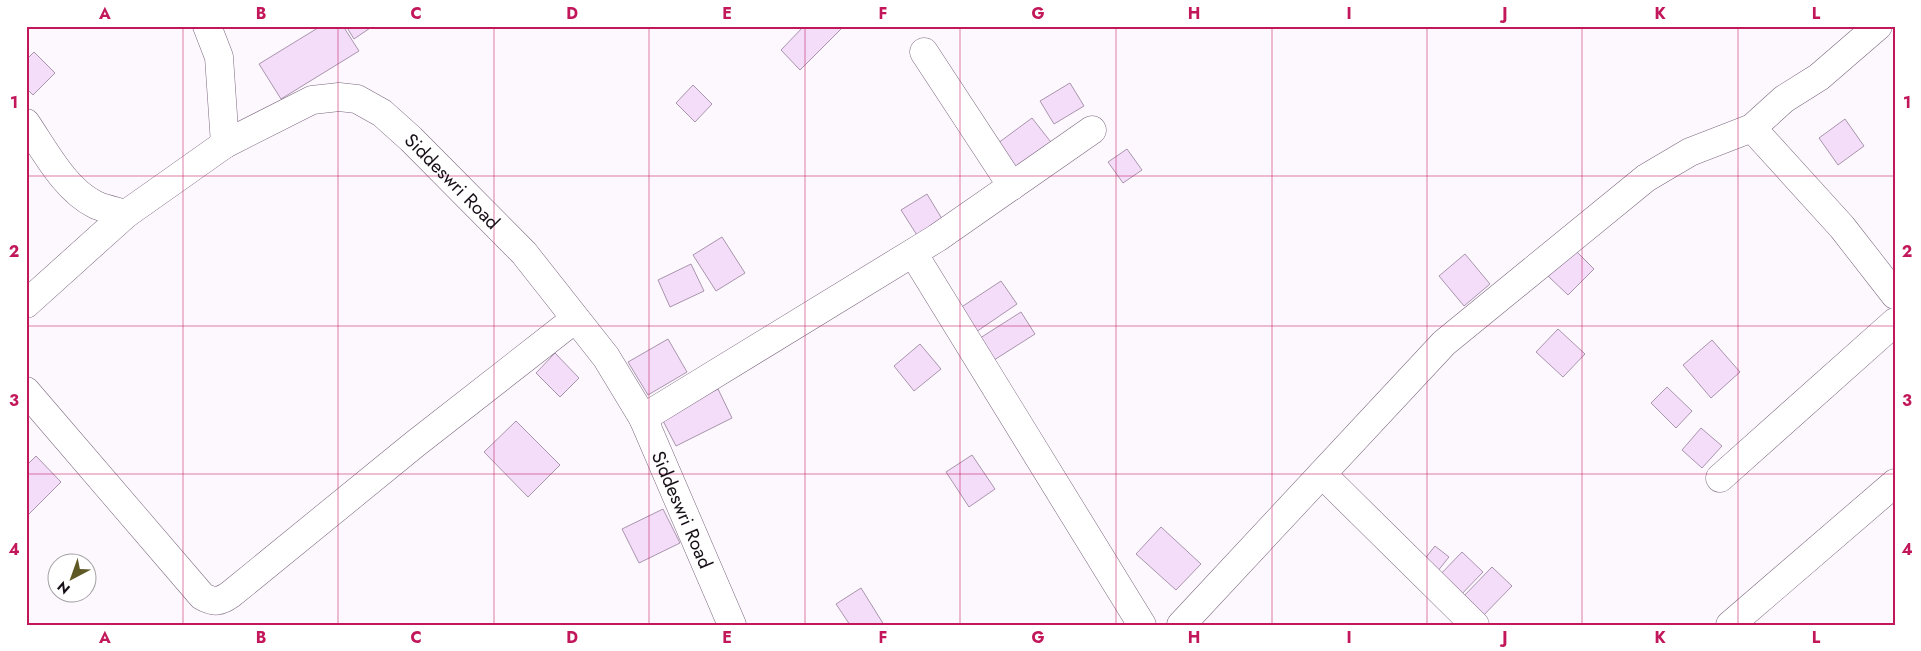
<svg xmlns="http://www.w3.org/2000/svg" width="1921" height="651" font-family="Jost,sans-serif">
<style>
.building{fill:#f4ddf8;stroke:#a994ad}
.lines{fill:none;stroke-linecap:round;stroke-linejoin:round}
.minor-casing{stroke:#7b687f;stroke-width:29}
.minor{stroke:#fff;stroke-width:28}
.grid{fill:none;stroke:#c2185b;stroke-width:1;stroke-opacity:0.55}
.labels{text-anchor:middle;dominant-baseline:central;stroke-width:4;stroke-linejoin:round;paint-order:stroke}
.street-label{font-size:19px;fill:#181019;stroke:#fff}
.neatline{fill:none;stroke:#c2185b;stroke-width:2}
.grid-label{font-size:16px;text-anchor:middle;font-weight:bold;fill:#c2185b}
</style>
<rect width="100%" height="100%" fill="#fdf8fe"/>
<path class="building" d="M321 26H343L359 51 281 99 259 64Z
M346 26H373L354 39Z
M804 26H839L841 29 800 70 781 50Z
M34 52 55 73 33 95 26 88V60Z
M1070 83 1084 106 1054 124 1040 101Z
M693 85 712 104 695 122 676 103Z
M1032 118 1054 146 1016 174 994 146Z
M1845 119 1864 146 1838 165 1819 138Z
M1127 149 1142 170 1123 183 1108 162Z
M927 194 947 227 922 243 901 210Z
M722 237 745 273 716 291 693 255Z
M1574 249 1594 269 1568 295 1548 276Z
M1465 254 1490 284 1464 306 1439 276Z
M691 264 704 291 670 307 658 280Z
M1001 281 1017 304 976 332 960 308Z
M1021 312 1035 334 991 362 977 340Z
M1558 329 1585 354 1563 377 1536 352Z
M668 339 687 372 648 395 628 362Z
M1712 340 1740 372 1711 398 1683 365Z
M920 344 941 369 914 391 894 366Z
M555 353 579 378 560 397 536 373Z
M1667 387 1692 411 1676 428 1651 403Z
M718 389 732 418 676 446 661 417Z
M516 421 560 465 528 497 484 452Z
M1701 428 1722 446 1702 468 1682 450Z
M972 455 995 489 969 507 946 472Z
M36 456 61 482 26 517V466Z
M663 509 680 543 639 563 622 529Z
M1161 527 1201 564 1176 590 1136 554Z
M1435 546 1449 557 1433 577 1419 566Z
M1462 552 1483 572 1457 599 1436 579Z
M1492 567 1512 586 1479 620 1459 601Z
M861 588 884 625H850L836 604Z"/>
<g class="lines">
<defs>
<g id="minor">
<path d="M207 26 219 57 225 144"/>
<path d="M924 52 1012 186"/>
<path id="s1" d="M26 123C45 151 65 190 96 205 105 209 116 211 126 214L225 144 312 100 339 97 357 99 382 113 411 139 524 253 606 357 643 418 732 625"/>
<path d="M1752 128 1784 99 1819 77 1878 26"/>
<path d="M913 253 1142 625"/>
<path d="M26 304 126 214"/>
<path d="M26 391 202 596C214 603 220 602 231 594L415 444 575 319"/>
<path d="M643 418 937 238 1092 130"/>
<path d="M1322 474 1475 625"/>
<path d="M1720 478 1895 322"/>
<path d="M1181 625 1444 343 1646 178 1690 152 1752 128 1842 227 1895 295"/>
<path d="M1730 625 1895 483"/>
</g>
</defs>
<use href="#minor" class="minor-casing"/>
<use href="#minor" class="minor"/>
</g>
<path class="grid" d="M183 26V625M338 26V625M494 26V625M649 26V625M805 26V625M960 26V625M1116 26V625M1272 26V625M1427 26V625M1582 26V625M1738 26V625M26 176H1895M26 326H1895M26 474H1895"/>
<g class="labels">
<g class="street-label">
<text stroke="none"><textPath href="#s1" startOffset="531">Siddeswri Road</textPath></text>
<text stroke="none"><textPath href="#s1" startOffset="936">Siddeswri Road</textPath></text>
</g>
</g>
<rect width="1921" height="651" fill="none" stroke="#ffffff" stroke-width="55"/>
<g transform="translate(72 578) rotate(221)"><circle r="24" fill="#ffffff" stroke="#a39fa3"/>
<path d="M0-4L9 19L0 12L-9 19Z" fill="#5e5825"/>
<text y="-8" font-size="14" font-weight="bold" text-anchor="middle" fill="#181019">N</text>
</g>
<rect x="28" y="28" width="1866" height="596" class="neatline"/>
<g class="grid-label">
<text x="105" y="19">A</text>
<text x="261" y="19">B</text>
<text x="416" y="19">C</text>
<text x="572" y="19">D</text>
<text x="727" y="19">E</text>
<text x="883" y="19">F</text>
<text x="1038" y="19">G</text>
<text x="1194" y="19">H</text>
<text x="1349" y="19">I</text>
<text x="1505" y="19">J</text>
<text x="1660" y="19">K</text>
<text x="1816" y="19">L</text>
<text x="14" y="108">1</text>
<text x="1907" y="108">1</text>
<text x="14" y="257">2</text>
<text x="1907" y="257">2</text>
<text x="14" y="406">3</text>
<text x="1907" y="406">3</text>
<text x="14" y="555">4</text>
<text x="1907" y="555">4</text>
<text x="105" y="643">A</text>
<text x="261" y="643">B</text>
<text x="416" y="643">C</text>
<text x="572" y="643">D</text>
<text x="727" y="643">E</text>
<text x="883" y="643">F</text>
<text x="1038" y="643">G</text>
<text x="1194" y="643">H</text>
<text x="1349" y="643">I</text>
<text x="1505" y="643">J</text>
<text x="1660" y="643">K</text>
<text x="1816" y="643">L</text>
</g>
</svg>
